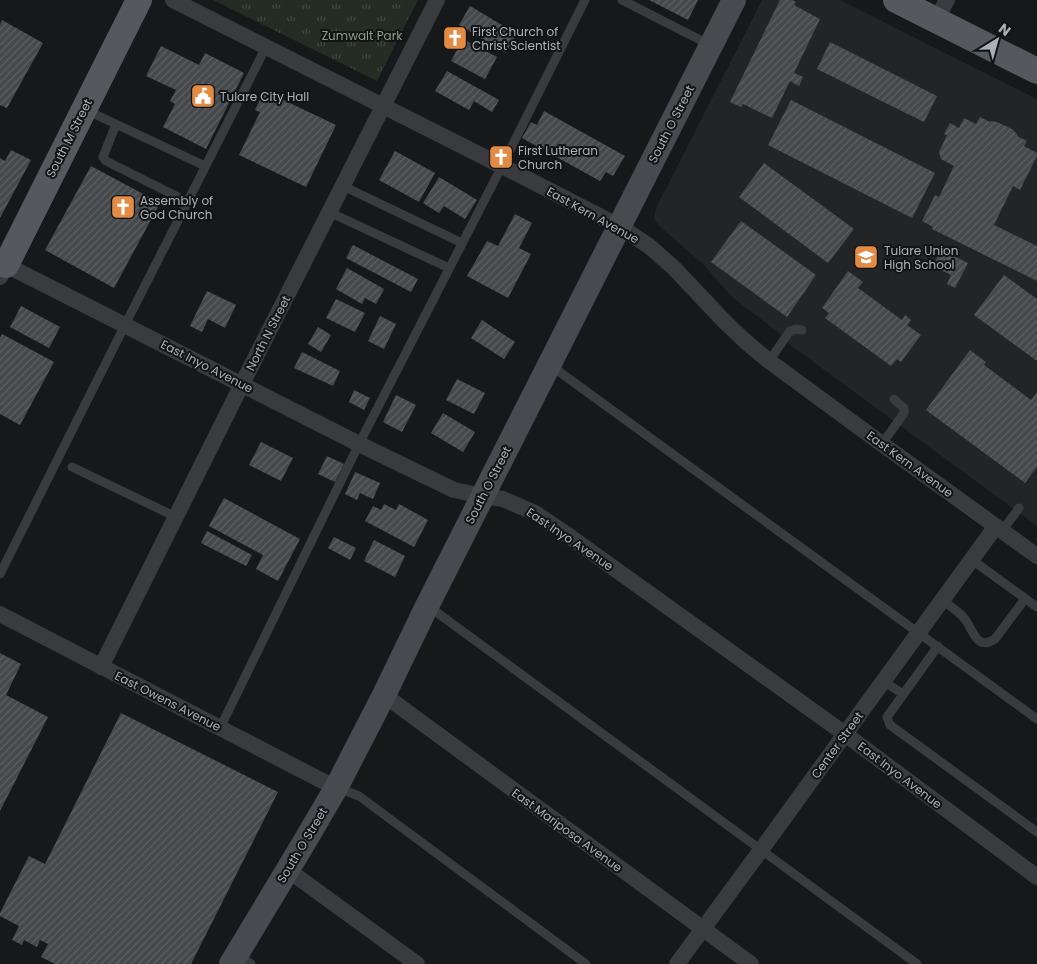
<svg xmlns="http://www.w3.org/2000/svg" width="1037" height="964" font-family="Poppins,sans-serif">
<style>
.built{fill:#232426}
.park{fill:url(#park-tufts)}
.building{fill:url(#building-hatch)}
.lines{fill:none;stroke-linecap:round;stroke-linejoin:round}
.service{stroke:#393b3e;stroke-width:9}
.minor{stroke:#393b3e;stroke-width:16}
.secondary{stroke:#474a4e;stroke-width:24}
.primary{stroke:#55585c;stroke-width:26}
.labels{text-anchor:middle;dominant-baseline:central;stroke-width:4;stroke-linejoin:round;paint-order:stroke}
.poi-label{font-size:12px;fill:#aab2b8;stroke:#121314;text-anchor:start}
.park-label{font-size:12px;fill:#88a183;stroke:#121314}
.street-label{font-size:12px;fill:#aab2b8;stroke:#121314}
</style>
<defs>
<pattern id="park-tufts" width="24" height="20" patternUnits="userSpaceOnUse" patternTransform="scale(1.25)"><rect width="24" height="20" fill="#242c24"/><path d="M3 7l-1-3M5 7V3M7 7l1-3M15 17l-1-3M17 17v-4M19 17l1-3" fill="none" stroke="#414842"/></pattern>
<pattern id="building-hatch" width="6" height="6" patternUnits="userSpaceOnUse" patternTransform="scale(1.25)"><rect width="6" height="6" fill="#46494c"/><path d="M-1 1l2-2M0 6l6-6M5 7l2-2" fill="none" stroke="#5e6164"/></pattern>
</defs>
<rect width="100%" height="100%" fill="#171819"/>
<path class="built" d="M762 0H840L1037 99V526L789 344 779 333 732 297 704 265 658 225 654 218 656 208Z"/>
<path class="park" d="M213 0H418L377 81Z"/>
<path class="building" d="M649 0H698L688 20Z
M780 0H792L796 2 794 5 820 19 794 73 803 77 799 86 790 81 772 118 743 104 741 107 730 102Z
M470 6 517 34 506 53 459 25Z
M2 20 43 43 7 108 0 105V25Z
M463 39 497 57 485 79 451 61Z
M830 42 937 96 924 122 817 69Z
M161 46 199 65 205 53 244 73 206 149 163 127 175 104 170 101 176 90 146 76Z
M447 71 499 100 492 112 474 101 469 110 435 91Z
M263 93 272 98 273 95 336 125 306 187 239 155 260 112 255 110Z
M791 100 935 173 912 218 768 145Z
M544 111 625 156 613 176 606 172 600 181 522 138 531 122 537 125Z
M980 117 990 122V121L997 122 1012 129 1018 135 1017 136 1027 141 1024 146 1037 153V156L1020 190 1013 186 994 225 1037 246V281L932 229 933 227 922 221 935 195 939 197 954 166 941 159 939 152 947 135 944 134 950 123 959 128 964 118 976 124Z
M11 150 31 160 0 218V158L5 161Z
M395 151 435 173 419 202 379 180Z
M764 163 854 229 828 263 739 197Z
M91 166 160 203 114 288 45 250Z
M439 177 477 200 465 219 444 206 439 213 423 203Z
M515 214 532 223 519 248 531 254 508 298 467 276 487 241 498 246Z
M741 221 816 275 787 317 711 262Z
M353 245 418 279 411 292 346 258Z
M941 250 968 263 955 288 947 284 951 275 933 266Z
M347 268 384 289 376 304 365 298 362 304 336 289Z
M848 271 863 282 858 288 902 320 905 315 911 320 907 325 921 335 901 362 897 359 891 366 825 318 829 313 822 308Z
M1004 275 1037 299V361L974 315Z
M207 291 236 305 225 328 208 319 202 332 190 326Z
M336 299 365 313 355 332 326 318Z
M21 306 60 327 49 348 10 327Z
M380 316 396 324 384 349 368 341Z
M482 320 515 342 504 359 471 338Z
M318 327 331 335 321 352 308 344Z
M2 334 54 362 20 425 0 414V338Z
M970 350 986 362 984 365 1031 400 1037 392V467L1025 483 926 410Z
M302 352 340 371 333 386 294 368Z
M457 379 485 393 474 414 446 400Z
M354 390 370 398 364 410 349 402Z
M396 395 416 405 402 432 383 422Z
M443 413 475 432 463 452 431 433Z
M261 442 293 458 281 481 249 465Z
M327 456 344 464 335 482 318 474Z
M355 472 380 483 373 499 360 493 357 500 345 494Z
M224 498 300 539 278 581 256 569 263 555 209 526Z
M384 504 396 510 399 504 428 520 414 547 365 521 373 506 381 510Z
M207 531 252 555 246 566 201 543Z
M334 537 356 548 350 560 328 548Z
M374 540 405 556 395 577 364 561Z
M0 653 21 664 6 695 48 717 0 811Z
M121 713 278 792 191 964H55L41 957 48 944 40 940 37 947 24 940 22 945 12 940 19 926 0 916V913L29 856 45 864Z"/>
<g class="lines">
<path class="service" d="M622 0 710 45
M86 110 205 166
M116 124 103 157 106 161 188 202
M343 186 462 243
M329 212 449 268
M769 361 790 331 796 329 802 330
M550 365 1037 719
M882 444 904 413V408L894 399
M72 467 176 517
M1002 531 1019 508
M972 560 1037 607
M0 574 125 325 266 47
M942 600C950 606 958 611 964 618 973 628 976 652 995 639L1025 599
M428 606 917 964
M938 646 887 717 890 725 1037 832
M883 681 903 694
M220 728 359 444 502 166 585 0
M338 788 359 796 586 964
M238 954 251 964"/>
<path class="minor" d="M173 0 502 166 619 226 649 246 674 268 724 321 745 341 769 361 882 444 1037 556
M936 20 947 0
M0 277 6 265 359 444 454 490 483 496 503 499 535 513 569 536 845 734 1037 877
M0 614 336 788
M101 667 242 384 437 0
M384 695 751 964
M288 870 417 964
M677 964 761 850 845 734 996 526"/>
<path class="secondary" d="M231 964 305 841 336 788 384 695 427 606 734 0"/>
<path class="primary" d="M896 0 1037 71
M0 262 6 265 139 0"/>
</g>
<defs>
<symbol id="church-square" viewBox="-11 -11 22 22"><rect x="-9" y="-9" width="18" height="18" rx="4" fill="#e38b45" stroke="#121314"/><path d="M-1.2-6h2.4v3.5h3.3v2.4h-3.3V6h-2.4V-.1h-3.3v-2.4h3.3Z" fill="#fff"/></symbol>
<symbol id="civic-square" viewBox="-11 -11 22 22"><rect x="-9" y="-9" width="18" height="18" rx="4" fill="#e38b45" stroke="#121314"/><path d="M-.6-6.5H3V-4.5H.6V-3L4-1V1h2V6H-6V1h2V-1L-.6-3ZM-1.2 2.5V6h2.4V2.5Z" fill="#fff"/></symbol>
<symbol id="school-square" viewBox="-11 -11 22 22"><rect x="-9" y="-9" width="18" height="18" rx="4" fill="#e38b45" stroke="#121314"/><path d="M0-5L7-2L0 1L-7-2ZM-4 1L0 2.5L4 1V4Q0 6-4 4Z" fill="#fff"/></symbol>
</defs>
<g fill-rule="evenodd">
<use href="#church-square" x="441" y="24" width="28" height="28"/>
<use href="#civic-square" x="189" y="82" width="28" height="28"/>
<use href="#church-square" x="487" y="143" width="28" height="28"/>
<use href="#church-square" x="109" y="193" width="28" height="28"/>
<use href="#school-square" x="852" y="243" width="28" height="28"/>
</g>
<g class="labels">
<g class="poi-label">
<text x="472" y="31">First Church of<tspan x="472" dy="14">Christ Scientist</tspan></text>
<text x="220" y="96">Tulare City Hall</text>
<text x="518" y="150">First Lutheran<tspan x="518" dy="14">Church</tspan></text>
<text x="140" y="200">Assembly of<tspan x="140" dy="14">God Church</tspan></text>
<text x="884" y="250">Tulare Union<tspan x="884" dy="14">High School</tspan></text>
</g>
<g class="park-label">
<text x="362" y="35">Zumwalt Park</text>
</g>
<g class="street-label">
<text transform="translate(671 124) rotate(-63)">South O Street</text>
<text transform="translate(69 138) rotate(-63)">South M Street</text>
<text transform="translate(593 215) rotate(29)">East Kern Avenue</text>
<text transform="translate(268 333) rotate(-63)">North N Street</text>
<text transform="translate(207 366) rotate(27)">East Inyo Avenue</text>
<text transform="translate(910 464) rotate(36)">East Kern Avenue</text>
<text transform="translate(488 485) rotate(-63)">South O Street</text>
<text transform="translate(570 539) rotate(34)">East Inyo Avenue</text>
<text transform="translate(168 701) rotate(27)">East Owens Avenue</text>
<text transform="translate(837 745) rotate(-54)">Center Street</text>
<text transform="translate(900 775) rotate(37)">East Inyo Avenue</text>
<text transform="translate(567 830) rotate(36)">East Mariposa Avenue</text>
<text transform="translate(302 845) rotate(-59)">South O Street</text>
</g>
</g>
<g transform="translate(997 40) rotate(37)" stroke="#121314" stroke-width="4" paint-order="stroke">
<path d="M0-4L9 19L0 12L-9 19Z" fill="#aab2b8"/>
<text y="-8" font-size="14" font-weight="bold" text-anchor="middle" fill="#aab2b8">N</text>
</g>
</svg>
